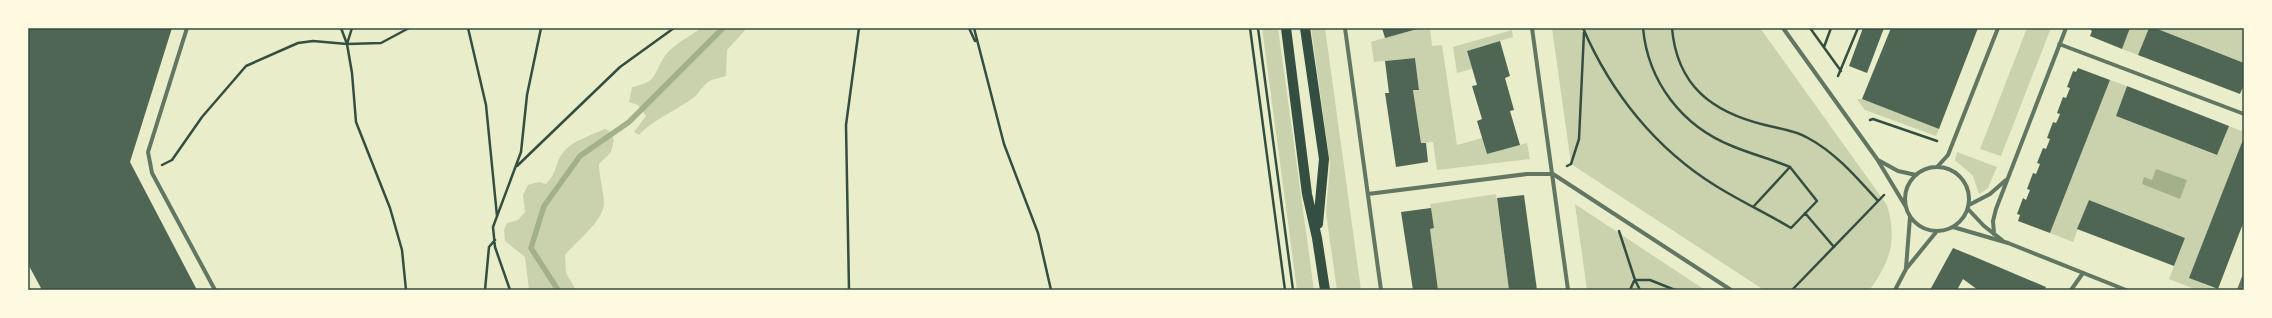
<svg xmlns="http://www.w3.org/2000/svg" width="2272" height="318" font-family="Mulish,sans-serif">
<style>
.green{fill:#cad2ad}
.water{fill:#a3b18a}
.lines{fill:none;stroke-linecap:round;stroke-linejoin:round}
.stream{stroke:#a3b18a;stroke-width:5.5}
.building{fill:#4f6655}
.path{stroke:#344e41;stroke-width:2.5}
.pedestrian{stroke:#617663;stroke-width:3.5}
.minor{stroke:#617663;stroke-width:4}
.primary{stroke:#344e41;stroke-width:10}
.neatline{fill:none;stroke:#344e41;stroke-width:1.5}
</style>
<rect width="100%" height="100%" fill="#e9edc9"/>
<path class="green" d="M701 28H747L727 50 726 76C721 78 712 79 708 82 702 86 699 94 693 98 675 111 654 119 639 135L634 132 646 116 638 105 629 102 632 87C661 82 652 71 668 52 678 42 690 36 701 28Z
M1262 28H1278L1314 290H1297Z
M1311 28H1325L1361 290H1337L1326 213 1330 164Z
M1416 28H1430L1432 46 1442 45 1457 145 1482 138 1487 154 1527 143 1530 159 1437 170 1433 142 1421 143 1413 90 1419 89 1415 58 1374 62 1371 42Z
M1552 28H1760L1887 205C1897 239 1891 260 1871 288L1869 290H1764L1571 164Z
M2027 28H2051L2001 156 1980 149Z
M2130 28H2149L2138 55 2122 49Z
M2155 28H2244V63Z
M1512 30 1513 37 1467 51 1472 69 1457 73 1453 47Z
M2110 80 2127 86 2116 116 2216 155 2229 126 2244 132 2240 148 2190 278 2217 290H2197L2169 279 2185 238 2089 200 2073 242 2050 233Z
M1857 99H1862L1939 129 1936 136 1865 110Z
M605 129 609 131 614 140 611 152 599 164C599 177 604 192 604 204 603 221 576 242 565 255L566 273 576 290H529L525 257 505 241 504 230 507 223 518 220 525 212 523 195 528 185 539 182 546 184C557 172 554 169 560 157 569 141 590 136 605 129Z
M1957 152 1997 167 1988 188 1979 194 1973 176 1955 160Z
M1496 194 1509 290H1438L1430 229 1434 228 1430 204Z
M1575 204 1705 290H1587Z"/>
<path class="water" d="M2156 169 2187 180 2180 199 2142 184 2144 177 2152 180Z"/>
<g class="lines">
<path class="stream" d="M558 290 531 248 544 206 580 156 629 122 723 28"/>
</g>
<path class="building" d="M28 28H172L130 162 197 290H42L28 264Z
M1382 28H1416L1417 29 1385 38Z
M1863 28H1884L1867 73 1849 66Z
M1891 28H1978L1939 129 1862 99Z
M2089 28H2130L2122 49 2090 36 2092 31Z
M2149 28H2155L2244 63V84L2240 94 2138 55Z
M1500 41 1510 76 1505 78 1514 110 1510 111 1520 145 1487 154 1477 121 1482 119 1472 86 1477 85 1467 51Z
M1415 58 1419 90H1413L1421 143H1426L1428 162 1396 167 1385 93H1389L1385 61Z
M2078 68 2110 80 2050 233 2018 221 2020 215 2017 214 2023 198 2026 200 2030 190 2027 189 2033 173 2036 174 2040 164 2037 163 2043 148 2046 149 2050 139 2047 138 2053 122 2056 123 2058 119 2060 114 2057 113 2063 97 2066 98 2070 88 2067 87 2073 71 2076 72Z
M2127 86 2229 126 2217 155 2116 116Z
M2244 137V221L2218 289 2189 278Z
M1524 195 1537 290H1509L1497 198Z
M2089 200 2185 238 2174 266 2077 229Z
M1431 208 1434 228 1430 229 1438 290H1413L1401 212Z
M1953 248 1975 257 2046 287 2044 290H1978L1963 279 1957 290H1930Z"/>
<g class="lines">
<path class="path" d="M341 28 347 44 352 73 356 122 390 208 402 250 406 290
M468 28 486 105 497 216
M969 28 975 41
M974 28 1004 144 1038 233 1051 290
M1250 28 1285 290
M1258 28 1293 290
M1583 28C1611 93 1656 149 1716 186 1740 201 1766 213 1791 228L1817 201 1790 167 1754 206
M1643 28C1648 82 1682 126 1732 146 1751 154 1771 159 1790 167
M1672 28C1677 86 1712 112 1765 125 1780 129 1795 130 1808 138 1836 153 1857 178 1878 201
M1810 28 1841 71
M347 44 381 43 409 28
M1824 47 1831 28
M1838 76 1858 28
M1870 120 1873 119 1937 141
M162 165 172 160 202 117 246 66 298 43 313 41 347 44 352 28
M517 166 620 67 674 28
M1567 166 1571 164 1579 139 1584 32
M1805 213 1834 247
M1619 231 1635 280 1640 290
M1635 280H1650L1675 290
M485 290 489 247 495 240
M510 290 495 247 493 227 521 152 527 95 541 28
M849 290 846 125 859 28
M1630 290 1634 281
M1792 290 1884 195"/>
<path class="pedestrian" d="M2059 44 2244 114"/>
<path class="minor" d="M187 28 148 152 152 173 215 290
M1345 28 1381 290
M1532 28 1568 290
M1783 28 1877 159 1906 207
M1878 160 1898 171 1916 175
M1905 199a32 32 0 1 1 64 0a32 32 0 1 1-64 0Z
M1937 167 1948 155 1998 28
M1368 194 1527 174H1553L1731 290
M1969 205 1990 194 2006 180
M1968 209 1984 226 2002 240
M1953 227 2008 243 2126 290
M1994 234 1993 221 1996 209 2066 28
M1906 268 1910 217
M1895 290 1906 269 1937 231
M2071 290 2083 273
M2239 290 2244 277"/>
<path class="primary" d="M1286 28 1307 194 1317 238 1325 290
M1305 28 1324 159 1318 224"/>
</g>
<rect width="2272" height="318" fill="none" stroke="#fefae0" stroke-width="58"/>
<rect x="29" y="29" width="2214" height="260" class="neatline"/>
</svg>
